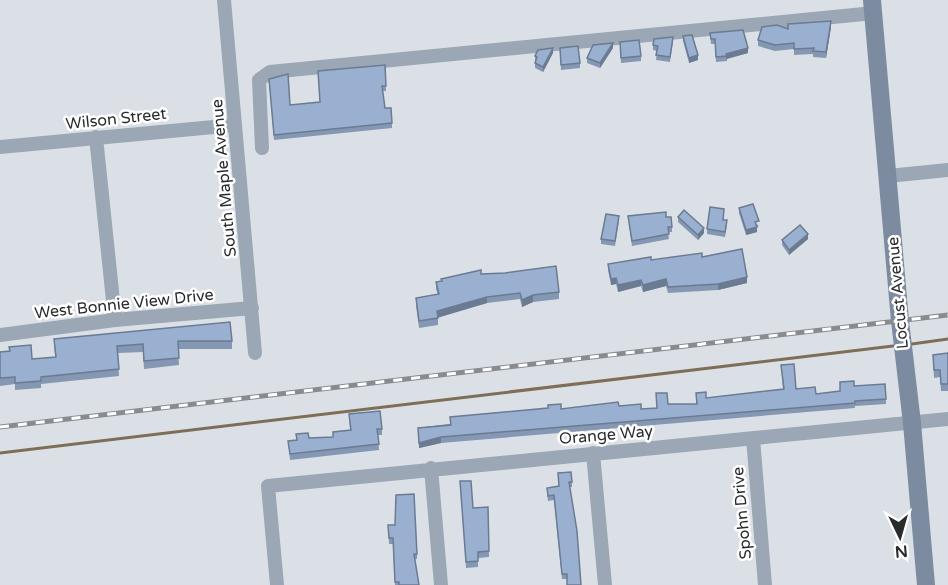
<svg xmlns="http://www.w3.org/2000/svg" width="948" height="585" font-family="'Varela Round',sans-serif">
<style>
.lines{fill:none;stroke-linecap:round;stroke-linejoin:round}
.stream{stroke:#7e6e58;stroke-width:3}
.street{stroke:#9ca7b5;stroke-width:14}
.secondary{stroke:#7c8b9f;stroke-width:18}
.rail-casing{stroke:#888c91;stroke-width:5}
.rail{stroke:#fff;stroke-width:3;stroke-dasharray:9;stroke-linecap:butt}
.wall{fill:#8497b3}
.shaded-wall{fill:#6b7b92}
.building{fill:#99b0d0;stroke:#6b7b92;stroke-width:1.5}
.labels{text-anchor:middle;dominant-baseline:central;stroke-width:5;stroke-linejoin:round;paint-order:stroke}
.street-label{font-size:16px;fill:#292b2d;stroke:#fff}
</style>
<rect width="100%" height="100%" fill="#dbe0e7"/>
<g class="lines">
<path class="stream" d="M912 344 948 339
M0 453 893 346"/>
<path class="street" d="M224 0 255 353
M96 137 115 320
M0 147 235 125
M262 148 259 80 270 72 874 13
M888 176 948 170
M0 335 115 320 252 308
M753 438 765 585
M593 453 605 585
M431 468 441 585
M277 585 268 486 948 419"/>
<path class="secondary" d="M872 0 900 321 912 423 926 585"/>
<defs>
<path id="rail" d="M0 427 948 315"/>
</defs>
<use href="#rail" class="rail-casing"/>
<use href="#rail" class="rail"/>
</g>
<path class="wall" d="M831 27 826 58 813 57V54L794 55V49L775 51 758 46V40L788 29Z
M710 33 748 53 727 59V61L716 62 715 44H711Z
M683 36 698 60 689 63 683 41Z
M620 42 641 56V61L621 63Z
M673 42 670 62 656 60 657 51 653 50V45Z
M560 48 580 63V68L561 70Z
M613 48 600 68 587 63V58Z
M553 53 543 72 535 68V56Z
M385 65 386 91H383L385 108 392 123V128L274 140 269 79 290 105 320 102Z
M739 208 759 226 756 227 757 232 746 235 739 213Z
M724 214V220L727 225 725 237 707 234V229Z
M628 216 666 217 672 227V232H668L669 239 632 246Z
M678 217 704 233 698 240 678 222Z
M619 221 615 246 601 244V239Z
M808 239 789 255 782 245V240Z
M702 257 747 283 718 290 668 293 666 286 643 292 641 286 618 292 616 284 611 285 608 270V264L651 260Z
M481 274 559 292V299L533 302 522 307 520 299 487 303 438 317V325L419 328 416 305V298L438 295 436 289V282L441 281V279Z
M54 339 232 341V349H178L179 365 144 369 143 352 118 353 119 376 41 384V388L15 390V384L0 386V352L32 359 55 357Z
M948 353V391H941L940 377 934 378 933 355Z
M781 365 796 389 816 394 840 391 854 386 885 384 886 404 855 406V408L441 443 419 448 418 428 561 409 619 406 641 409 657 408 668 404H696V393L706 398 783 389Z
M349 414 382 429V435H378L379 450 290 460 288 441 296 440V434L309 438 333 437 350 430Z
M558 473 572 482V487H570L567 579H562L554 500 548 501 547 493V488L559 486Z
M460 481 473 508 488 507 489 557 478 558V567L466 568Z
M388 525 417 554V559H415L419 585H395L393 544H389Z"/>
<path class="shaded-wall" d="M831 21V27L826 58V52Z
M613 43V48L600 68V63Z
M553 48V53L543 72V67Z
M748 48V53L726 59V54Z
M698 55V60L689 63V58Z
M757 227V232L746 235V230Z
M704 228V233L698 240V235Z
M808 234V239L789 255V250Z
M747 277V283L718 290V284Z
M616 278V284L611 285V279Z
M666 279V286L643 292V285Z
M641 280V286L618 292V285Z
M533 295V302L522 307V300Z
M487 297V303L437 318V311Z
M441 437V443L419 448V443Z"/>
<path class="building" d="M831 21 826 52 813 51 814 48 794 49V43L775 45 758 40 762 27 777 25 788 29V24Z
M743 30 748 48 726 54 727 56 716 57 715 39H711L710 33Z
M692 35 698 55 689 58 683 36Z
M673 37 670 57 656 55 658 46 653 45 654 39Z
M639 40 641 56 621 58 620 42Z
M613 43 600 63 587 58 593 45Z
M578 46 580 63 561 65 560 48Z
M553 48 543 67 535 63 537 57 535 56 538 50Z
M385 65 386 86H382L385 108H391L392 123 274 135 269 79 288 74 290 105 320 102 318 71Z
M753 204 759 221 755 222 757 227 746 230 739 208Z
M710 207 724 209 723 220H727L725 232 707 229Z
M684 210 704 228 698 235 678 217Z
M666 212V217H671L672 227H668L669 234 632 241 628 216Z
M606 214 619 216 615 241 601 239Z
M800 225 808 234 789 250 782 240Z
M742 249 747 277 718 284 668 287 666 279 643 285 641 280 618 285 616 278 611 279 608 264 651 257V260L702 253V257Z
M556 266 559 292 533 295 522 300 520 293 487 297 437 311 438 318 419 321 416 298 439 294 436 282 442 281 441 279 481 270V274L505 273Z
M230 322 232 341H178L179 358 144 361 143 344 117 346 119 369 41 377V381L15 383V377L0 378V352L10 351 9 347 31 345 32 359 56 357 54 339Z
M948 353V384H941L940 370H934L933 355Z
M794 364 796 389 815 387 816 394 840 391V382L854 381V386L885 384 886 399 855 401V403L441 437 419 443 418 428 451 425 450 417 548 408V405L561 404V409L618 402 619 406 641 404V409L657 408 656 393H667L668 404H697L696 393 706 392V398L784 389 781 365Z
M380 411 382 429H377L379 444 290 454 288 441 297 440 296 434 308 433 309 438 333 437V432L351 430 349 414Z
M571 472 572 482H569L577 531 581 585H567V574H562L554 495 548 496 547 488 559 486 558 473Z
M460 481H471L473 508 488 507 489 551 478 552V561L466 562Z
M414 494 417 554H414L419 585H399V582H395L393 538H389L388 525H395L396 495Z"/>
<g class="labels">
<g class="street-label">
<text transform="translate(116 119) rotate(-6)">Wilson Street</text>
<text transform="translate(224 178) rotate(-95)">South Maple Avenue</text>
<text transform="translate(898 293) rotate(-95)">Locust Avenue</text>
<text transform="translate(124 304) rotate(-6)">West Bonnie View Drive</text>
<text transform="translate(606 435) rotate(-5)">Orange Way</text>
<text transform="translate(742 513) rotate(-95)">Spohn Drive</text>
</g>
</g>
<g transform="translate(900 537) rotate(175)" stroke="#ffffff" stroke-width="4.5" paint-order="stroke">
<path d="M0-4.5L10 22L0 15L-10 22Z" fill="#292b2d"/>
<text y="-9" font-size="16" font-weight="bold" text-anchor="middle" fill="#292b2d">N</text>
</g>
</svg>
